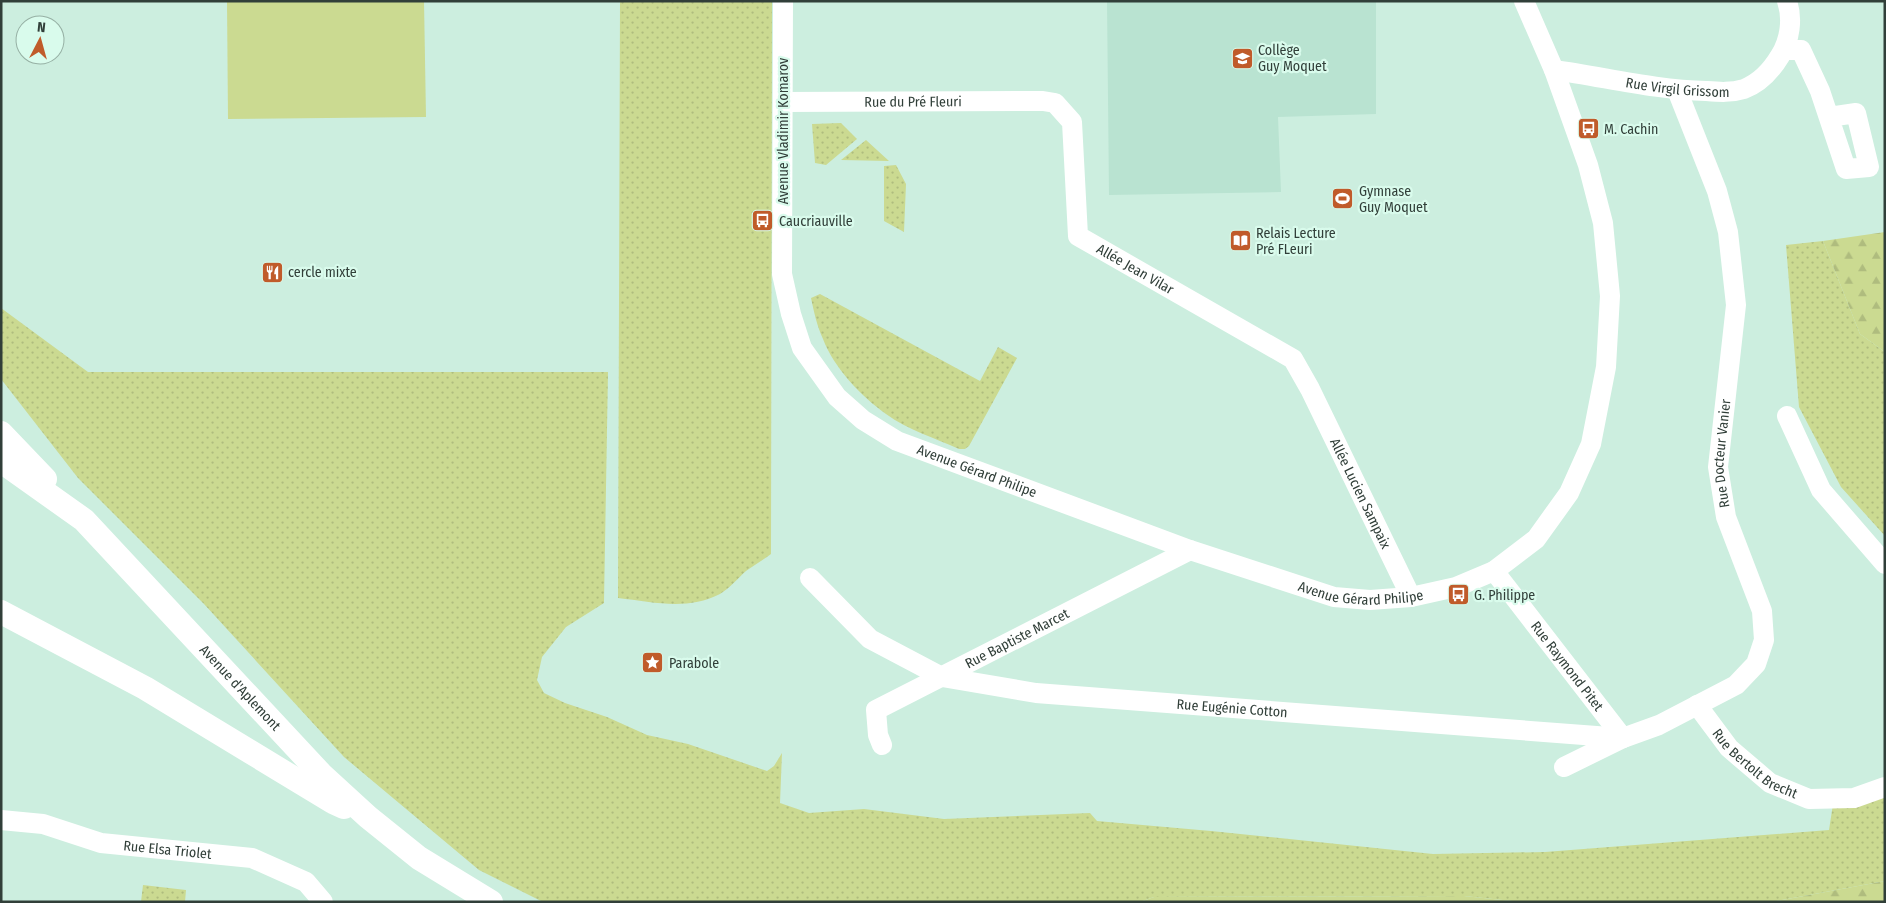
<svg xmlns="http://www.w3.org/2000/svg" width="1886" height="903" font-family="'Fira Sans Condensed',sans-serif">
<style>
.built{fill:#b9e3d1}
.grass{fill:url(#grass-dots)}
.forest{fill:url(#forest-firs)}
.garden{fill:#cbda91}
.lines{fill:none;stroke-linecap:round;stroke-linejoin:round}
.minor{stroke:#fff;stroke-width:20}
.tertiary{stroke:#fff;stroke-width:24}
.labels{text-anchor:middle;dominant-baseline:central;stroke-width:4.5;stroke-linejoin:round;paint-order:stroke}
.poi-label{font-size:14px;fill:#313f39;stroke:#d9fbec;text-anchor:start}
.street-label{font-size:14px;fill:#313f39;stroke:#d9fbec}
</style>
<defs>
<pattern id="grass-dots" width="8" height="8" patternUnits="userSpaceOnUse" patternTransform="scale(1.25)"><rect width="8" height="8" fill="#cbda91"/><path d="M2 2h.1M6 6h.1" fill="none" stroke="#afbc7e" stroke-width="1.8" stroke-linecap="round"/></pattern>
<pattern id="forest-firs" width="22" height="20" patternUnits="userSpaceOnUse" patternTransform="scale(1.25)"><rect width="22" height="20" fill="#cbda91"/><path d="M5 1l3.5 6h-7zM16 11l3.5 6h-7z" fill="#afbc7e"/></pattern>
</defs>
<rect width="100%" height="100%" fill="#cceedf"/>
<path class="built" d="M1107 1H1376V114L1278 117 1281 192 1109 195Z"/>
<path class="grass" d="M620 1H772L771 554C763 560 754 565 746 571 737 579 730 588 720 594 687 611 653 602 618 598Z
M841 123 857 139 826 165 815 163 812 124Z
M866 140 889 161 841 160Z
M896 165 906 184 904 232 884 221V166Z
M1823 241 1860 334 1885 352V536L1841 487 1799 407 1786 245Z
M820 294 980 381 998 347 1017 358 969 446 965 449H959C935 438 908 430 886 414 861 396 834 368 823 339 817 326 814 312 811 298Z
M1 308 88 372H608L604 603 566 627 542 657 537 680 544 693 565 703 607 717 647 735 688 744 767 771 774 766 782 753 780 803 809 813 864 809 944 819 1090 813 1097 821 1211 831 1433 854 1545 852 1829 830 1833 804 1885 788V881L1771 902H1522L1464 896 1154 897 1140 902H543L479 870 344 757 204 604 78 478 1 379Z
M143 885 186 890 185 902H141Z"/>
<path class="forest" d="M1885 232V352L1860 334 1823 241Z
M1885 881V902H1771Z
M1464 896 1522 902H1140L1154 897Z"/>
<path class="garden" d="M227 1H424L426 117 228 119Z"/>
<g class="lines">
<g class="minor">
<path id="s1" d="M783 1 782 274 791 314 802 348 837 397 863 420 897 441 1190 550 1334 597 1370 600 1411 597 1456 587 1494 571 1536 539 1569 493 1591 444 1606 367 1610 296 1603 223 1588 165 1554 70 1524 1"/>
<path d="M1784 50H1801L1820 91 1846 169 1869 167 1856 113 1829 117"/>
<path id="s2" d="M1554 70C1605 77 1655 90 1706 91 1719 92 1731 93 1744 89 1760 83 1771 71 1780 56 1790 40 1793 19 1787 1"/>
<path id="s3" d="M783 102 1043 101 1055 103 1072 122 1078 236 1293 359 1310 389 1411 597"/>
<path d="M1787 416 1821 490 1885 564"/>
<path id="s4" d="M1494 571 1623 738"/>
<path id="s5" d="M810 578 870 639 942 677 1036 693 1623 738"/>
<path id="s6" d="M1697 705 1729 748 1770 783 1809 799 1854 798 1885 787"/>
<path id="s7" d="M882 745 878 735 876 710 1190 550"/>
<path id="s8" d="M1564 767 1623 738 1659 725 1736 685 1756 664 1764 640 1762 611 1726 517 1718 467 1736 305 1728 232 1717 191 1677 90"/>
<path id="s9" d="M1 820 43 824 101 843 252 858 306 882 323 902"/>
</g>
<g class="tertiary">
<path d="M1 433 45 479"/>
<path id="s10" d="M1 461 84 520 321 774 368 817 419 858 491 902"/>
<path d="M1 612 145 688 333 802 344 807"/>
</g>
</g>
<defs>
<symbol id="school-square" viewBox="-11 -11 22 22"><rect x="-9" y="-9" width="18" height="18" rx="4" fill="#c05b2a" stroke="#d9fbec"/><path d="M0-5L7-2L0 1L-7-2ZM-4 1L0 2.5L4 1V4Q0 6-4 4Z" fill="#fff"/></symbol>
<symbol id="bus-square" viewBox="-11 -11 22 22"><rect x="-9" y="-9" width="18" height="18" rx="4" fill="#c05b2a" stroke="#d9fbec"/><path d="M-5-6H5V4H4V6H2V4H-2V6H-4V4H-5ZM-3.5-4V0h7V-4ZM-3.5 1.2v1.5H-2V1.2ZM2 1.2v1.5H3.5V1.2Z" fill="#fff"/></symbol>
<symbol id="stadium-square" viewBox="-11 -11 22 22"><rect x="-9" y="-9" width="18" height="18" rx="4" fill="#c05b2a" stroke="#d9fbec"/><path d="M0-5a6.5 5 0 1 0 0 10a6.5 5 0 1 0 0-10ZM-3.5-1.8h7v3.6h-7Z" fill="#fff"/></symbol>
<symbol id="library-square" viewBox="-11 -11 22 22"><rect x="-9" y="-9" width="18" height="18" rx="4" fill="#c05b2a" stroke="#d9fbec"/><path d="M-6-4Q-3-5.5-.7-3.5V5Q-3 3-6 4ZM6-4Q3-5.5 .7-3.5V5Q3 3 6 4Z" fill="#fff"/></symbol>
<symbol id="restaurant-square" viewBox="-11 -11 22 22"><rect x="-9" y="-9" width="18" height="18" rx="4" fill="#c05b2a" stroke="#d9fbec"/><path d="M-5-6h1v4h1v-4h1v4h1v-4h1v5L-1.5 .5V6h-2V.5L-5-1ZM5-6V6H3V1.5H1.5Q1.5-4 5-6Z" fill="#fff"/></symbol>
<symbol id="sight-square" viewBox="-11 -11 22 22"><rect x="-9" y="-9" width="18" height="18" rx="4" fill="#c05b2a" stroke="#d9fbec"/><path d="M0-6L1.8-2.2L6-1.7L2.9 1.2L3.7 5.4L0 3.3L-3.7 5.4L-2.9 1.2L-6-1.7L-1.8-2.2Z" fill="#fff"/></symbol>
</defs>
<g fill-rule="evenodd">
<use href="#school-square" x="1230" y="46" width="25" height="25"/>
<use href="#bus-square" x="1576" y="116" width="25" height="25"/>
<use href="#stadium-square" x="1330" y="186" width="25" height="25"/>
<use href="#bus-square" x="750" y="208" width="25" height="25"/>
<use href="#library-square" x="1228" y="228" width="25" height="25"/>
<use href="#restaurant-square" x="260" y="260" width="25" height="25"/>
<use href="#bus-square" x="1446" y="582" width="25" height="25"/>
<use href="#sight-square" x="640" y="650" width="25" height="25"/>
</g>
<g class="labels">
<g class="poi-label">
<text x="1258" y="50">Collège<tspan x="1258" dy="16">Guy Moquet</tspan></text>
<text x="1604" y="129">M. Cachin</text>
<text x="1359" y="191">Gymnase<tspan x="1359" dy="16">Guy Moquet</tspan></text>
<text x="779" y="221">Caucriauville</text>
<text x="1256" y="233">Relais Lecture<tspan x="1256" dy="16">Pré FLeuri</tspan></text>
<text x="288" y="272">cercle mixte</text>
<text x="1474" y="595">G. Philippe</text>
<text x="669" y="663">Parabole</text>
</g>
<g class="street-label">
<text stroke="none"><textPath href="#s2" startOffset="125">Rue Virgil Grissom</textPath></text>
<text stroke="none"><textPath href="#s3" startOffset="130">Rue du Pré Fleuri</textPath></text>
<text transform="translate(783 131) rotate(-90)">Avenue Vladimir Komarov</text>
<text stroke="none"><textPath href="#s3" startOffset="478">Allée Jean Vilar</textPath></text>
<text stroke="none"><textPath href="#s8" startOffset="439">Rue Docteur Vanier</textPath></text>
<text stroke="none"><textPath href="#s1" startOffset="570">Avenue Gérard Philipe</textPath></text>
<text stroke="none"><textPath href="#s3" startOffset="810">Allée Lucien Sampaix</textPath></text>
<text stroke="none"><textPath href="#s1" startOffset="975">Avenue Gérard Philipe</textPath></text>
<text stroke="none"><textPath href="#s7" startOffset="194">Rue Baptiste Marcet</textPath></text>
<text stroke="none"><textPath href="#s4" startOffset="120">Rue Raymond Pitet</textPath></text>
<text stroke="none"><textPath href="#s10" startOffset="331">Avenue d'Aplemont</textPath></text>
<text stroke="none"><textPath href="#s5" startOffset="459">Rue Eugénie Cotton</textPath></text>
<text stroke="none"><textPath href="#s6" startOffset="84">Rue Bertolt Brecht</textPath></text>
<text stroke="none"><textPath href="#s9" startOffset="170">Rue Elsa Triolet</textPath></text>
</g>
</g>
<rect width="1886" height="903" fill="none" stroke="#313f39" stroke-width="5"/>
<g transform="translate(40 40) rotate(6)"><circle r="24" fill="#d9fbec" stroke="#96b0a4"/>
<path d="M0-4L9 19L0 12L-9 19Z" fill="#c05b2a"/>
<text y="-8" font-size="14" font-weight="bold" text-anchor="middle" fill="#313f39">N</text>
</g>
</svg>
